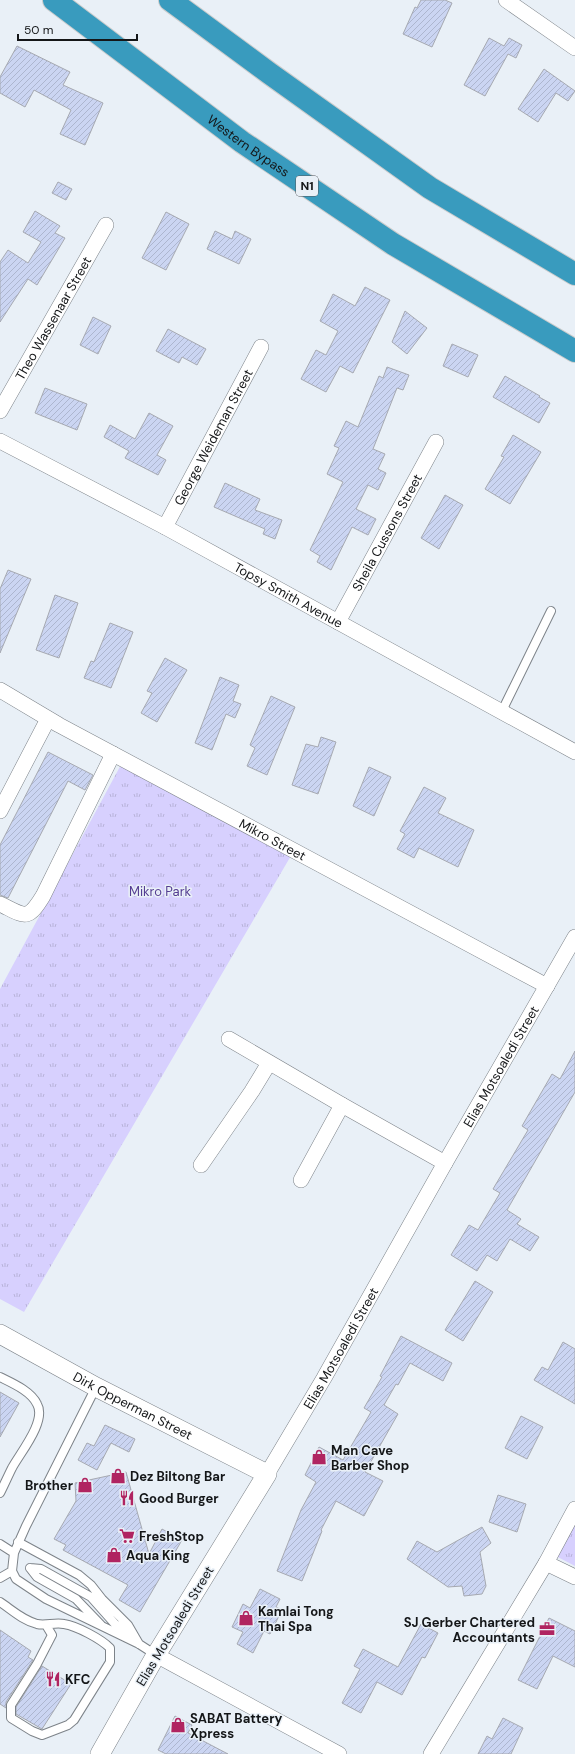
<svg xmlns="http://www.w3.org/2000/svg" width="575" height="1754" font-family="'DM Sans',sans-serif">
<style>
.grass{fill:url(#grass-tufts)}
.building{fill:url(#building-hatch);stroke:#a6a9b1}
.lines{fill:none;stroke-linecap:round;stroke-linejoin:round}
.service-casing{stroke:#7d8389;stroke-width:10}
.minor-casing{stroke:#7d8389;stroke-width:16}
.tertiary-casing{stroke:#7d8389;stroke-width:20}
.motorway-casing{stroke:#cbcccc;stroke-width:24}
.service{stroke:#fff;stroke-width:8}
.minor{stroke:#fff;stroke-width:15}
.tertiary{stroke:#fff;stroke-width:19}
.motorway{stroke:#399bbe;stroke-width:22}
.labels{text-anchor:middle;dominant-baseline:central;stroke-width:3;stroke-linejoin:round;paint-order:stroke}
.shield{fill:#e9f0f7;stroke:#54575b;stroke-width:1}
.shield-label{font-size:12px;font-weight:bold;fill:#141618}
.street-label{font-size:13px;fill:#141618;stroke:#e9f0f7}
.park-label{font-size:13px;fill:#543c92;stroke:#e9f0f7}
.poi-label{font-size:13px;font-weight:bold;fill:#141618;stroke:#e9f0f7;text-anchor:start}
</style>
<defs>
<pattern id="grass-tufts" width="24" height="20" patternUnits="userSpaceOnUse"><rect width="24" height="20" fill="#d7d0fe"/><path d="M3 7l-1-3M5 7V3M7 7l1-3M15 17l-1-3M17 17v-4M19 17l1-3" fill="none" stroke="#b8b2d9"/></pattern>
<pattern id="building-hatch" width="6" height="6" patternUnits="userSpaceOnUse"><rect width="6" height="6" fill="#cbd5f2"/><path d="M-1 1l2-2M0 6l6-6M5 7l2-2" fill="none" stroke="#adb6cf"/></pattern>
</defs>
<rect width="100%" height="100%" fill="#e9f0f7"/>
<path class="grass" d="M123 761 292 854 24 1312 0 1299V989Z
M575 1514V1566L552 1554Z"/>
<path class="building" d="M421 0H445L452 3 432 47 403 34 415 7 417 8Z
M489 38 504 46 509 38 522 45 516 58 508 54 485 96 464 85Z
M17 46 70 72 63 85 103 103 85 145 60 134 71 110 34 90 25 107 0 93V77Z
M544 69 575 91 568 101 556 93 538 122 518 109Z
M58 182 72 189 66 200 52 193Z
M35 211 60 226 55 233 65 238 37 285 28 279 0 322V262L8 250 28 263 41 242 23 232Z
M166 212 189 224 166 270 142 258Z
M215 231 232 239 235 231 251 239 239 264 207 249Z
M365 287 390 300 353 373 340 366 326 392 301 379 316 350 326 355 338 331 320 321 333 294 355 306Z
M405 311 427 328 407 354 392 342Z
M93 317 111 326 98 354 80 345Z
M168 329 206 349 197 365 182 357 179 363 156 351Z
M452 344 478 355 468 377 443 366Z
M387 367 409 375 403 390 397 388 373 449 385 454 378 469 386 473 378 490 368 485 356 509 376 519 368 535 352 527 331 570 317 562 320 556 310 550 343 482 327 474 339 448 334 446 346 421 358 427 379 376 383 378Z
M505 376 540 396 539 397 550 403 539 423 493 397Z
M45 388 87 404 77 430 35 413Z
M149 413 173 426 157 455 166 460 158 475 125 458 129 451 104 437 110 425 135 439Z
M513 435 541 452 510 504 485 489 504 457 501 456Z
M225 483 260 499 255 510 282 520 275 539 263 534 265 529 214 507Z
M445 495 463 505 439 549 421 538Z
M8 570 31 579 0 653V589Z
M55 595 78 603 59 658 36 650Z
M110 623 133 632 111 688 84 678 91 661 94 662Z
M165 658 187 670 157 722 141 713 152 693 147 691Z
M220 677 239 685 233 701 241 704 235 718 226 714 212 750 195 743Z
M271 696 295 707 267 775 247 766 255 748 250 745Z
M321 737 336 742 318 794 292 785 306 744 318 747Z
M48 752 93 775 85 790 68 781 8 898 0 895V845Z
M369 767 391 777 374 816 353 806Z
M424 787 446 798 438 813 474 830 458 867 419 848 414 858 397 849 405 834 400 831Z
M575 1051V1092L507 1210 521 1219 517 1224 539 1237 530 1251 510 1239 497 1261 487 1255 477 1271 451 1255 469 1225 478 1230 500 1193 493 1189 528 1130 522 1126 552 1074 560 1079Z
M475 1281 493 1292 463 1341 445 1330Z
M401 1336 452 1363 443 1381 410 1363 398 1385 396 1384 384 1405 398 1414 365 1472 383 1481 364 1516 336 1501 321 1530 322 1531 302 1581 277 1571 301 1510 316 1482 305 1475 319 1447 343 1460 371 1412 364 1408 382 1377 380 1376Z
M563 1342 575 1349V1404L534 1380 542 1367 548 1370Z
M0 1392 19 1403 0 1437Z
M521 1416 543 1427 527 1459 505 1448Z
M105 1425 135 1439 129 1452 111 1443 97 1470 78 1460 87 1443 94 1446Z
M126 1472 149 1554 162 1529 182 1540 140 1612 119 1600 128 1585 63 1550 66 1545 54 1539 76 1501 75 1483Z
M498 1495 526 1504 517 1532 489 1522Z
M482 1527 491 1543 480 1552 486 1586 482 1594 464 1596 462 1586 448 1587 407 1559 417 1541 437 1552Z
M260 1589 280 1599 276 1607 282 1610 270 1634 264 1631 253 1653 237 1644 243 1632 232 1627 243 1604 250 1608Z
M549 1618 575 1631V1667L553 1656 537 1689 518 1680Z
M421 1624 438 1633 425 1658 422 1657 402 1695 377 1682 361 1713 342 1703 360 1669 354 1666 363 1649 398 1667Z
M0 1630 31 1651 28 1657 33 1660 6 1702V1708L0 1704Z
M42 1666 71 1684 42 1729 16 1714V1707Z
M175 1716 192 1725 188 1733 228 1754H166L158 1750Z
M503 1718 523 1728 511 1754H478L487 1736 492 1739Z"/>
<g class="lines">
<defs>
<path id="service" d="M502 711 551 611
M0 1377C12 1383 31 1391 37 1404 47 1421 20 1453 12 1468 8 1476 4 1485 0 1493
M96 1387 26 1526 14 1553 12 1571 16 1579 46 1599 139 1644 156 1655
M18 1542 79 1575 91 1585 102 1599 128 1625 139 1644
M0 1544 14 1553
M30 1568 41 1569 91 1597 115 1624 133 1634
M30 1568 37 1577 76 1599 101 1625
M0 1578 12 1571
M0 1602C12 1610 22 1620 37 1624 46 1626 55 1622 64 1624 77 1626 101 1639 110 1648V1662L74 1720 68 1725 42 1735 32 1731 11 1718V1705L37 1664 52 1635 46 1625"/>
<g id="minor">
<path d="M506 0 575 48"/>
<path id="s1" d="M0 411 106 225"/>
<path id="s2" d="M0 441 165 527 575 752"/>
<path id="s3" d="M165 527 261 347"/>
<path id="s4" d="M338 622 436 442"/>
<path id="s5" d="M0 690 59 725 547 986"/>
<path d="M0 811 48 719"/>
<path d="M0 904C25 916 27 922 43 896L113 754"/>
<path d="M229 1039 342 1105 445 1163"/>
<path d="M201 1165 252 1091 269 1063"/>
<path d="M301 1180 342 1105"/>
<path id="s6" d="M267 1474 324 1378 445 1163 575 937"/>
<path d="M546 1563 575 1577"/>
<path d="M156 1655 339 1754"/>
<path d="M431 1754 546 1563 575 1509"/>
</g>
<g id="tertiary">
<path id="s7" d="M0 1334 96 1387 267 1474 156 1655 100 1754"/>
</g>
<g id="motorway">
<path id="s8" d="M54 0 242 142 393 244 575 351"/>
<path d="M170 0 269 73 430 188 575 274"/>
</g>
</defs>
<use href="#service" class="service-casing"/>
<use href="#minor" class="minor-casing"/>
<use href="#tertiary" class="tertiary-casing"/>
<use href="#motorway" class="motorway-casing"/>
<use href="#service" class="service"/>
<use href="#minor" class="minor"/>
<use href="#tertiary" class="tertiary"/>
<use href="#motorway" class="motorway"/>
</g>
<defs>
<symbol id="shop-bare" viewBox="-9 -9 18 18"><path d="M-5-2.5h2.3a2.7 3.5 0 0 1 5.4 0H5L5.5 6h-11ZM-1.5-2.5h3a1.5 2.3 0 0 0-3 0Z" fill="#b02461" stroke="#e9f0f7" stroke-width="2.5" paint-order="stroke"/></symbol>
<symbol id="restaurant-bare" viewBox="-9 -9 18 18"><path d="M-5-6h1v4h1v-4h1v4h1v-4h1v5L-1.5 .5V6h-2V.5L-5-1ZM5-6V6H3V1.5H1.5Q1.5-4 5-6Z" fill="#b02461" stroke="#e9f0f7" stroke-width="2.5" paint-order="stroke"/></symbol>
<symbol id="supermarket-bare" viewBox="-9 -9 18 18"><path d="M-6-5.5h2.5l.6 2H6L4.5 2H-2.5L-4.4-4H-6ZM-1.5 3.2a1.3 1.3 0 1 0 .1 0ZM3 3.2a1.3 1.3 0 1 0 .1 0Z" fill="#b02461" stroke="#e9f0f7" stroke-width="2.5" paint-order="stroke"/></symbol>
<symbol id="office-bare" viewBox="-9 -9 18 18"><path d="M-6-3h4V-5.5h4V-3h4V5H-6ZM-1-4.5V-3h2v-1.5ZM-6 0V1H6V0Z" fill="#b02461" stroke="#e9f0f7" stroke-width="2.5" paint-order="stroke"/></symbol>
</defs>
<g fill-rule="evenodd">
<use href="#shop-bare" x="308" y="1446" width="22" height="22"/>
<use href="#shop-bare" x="107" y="1465" width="22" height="22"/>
<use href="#shop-bare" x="74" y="1474" width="22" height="22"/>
<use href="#restaurant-bare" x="116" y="1487" width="22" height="22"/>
<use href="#supermarket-bare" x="116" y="1525" width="22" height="22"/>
<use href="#shop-bare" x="103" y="1544" width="22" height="22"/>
<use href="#shop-bare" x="235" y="1607" width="22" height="22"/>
<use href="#office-bare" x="536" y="1618" width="22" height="22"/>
<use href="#restaurant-bare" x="42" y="1668" width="22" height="22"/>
<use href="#shop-bare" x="167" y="1714" width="22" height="22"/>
</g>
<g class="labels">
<rect class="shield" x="296" y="176" width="22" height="20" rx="3"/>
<g class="shield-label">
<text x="307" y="186">N1</text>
</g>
<g class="street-label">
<text stroke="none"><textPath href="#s8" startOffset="243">Western Bypass</textPath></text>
<text stroke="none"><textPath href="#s1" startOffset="107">Theo Wassenaar Street</textPath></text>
<text stroke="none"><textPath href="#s3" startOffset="102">George Weideman Street</textPath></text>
<text stroke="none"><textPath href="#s4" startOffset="102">Sheila Cussons Street</textPath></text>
<text stroke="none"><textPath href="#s2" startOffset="327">Topsy Smith Avenue</textPath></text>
<text stroke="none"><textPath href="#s5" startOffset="311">Mikro Street</textPath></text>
<text stroke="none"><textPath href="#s6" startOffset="470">Elias Motsoaledi Street</textPath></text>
<text stroke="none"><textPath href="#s6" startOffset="146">Elias Motsoaledi Street</textPath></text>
<text stroke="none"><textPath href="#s7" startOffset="151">Dirk Opperman Street</textPath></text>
<text transform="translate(175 1626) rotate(-59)">Elias Motsoaledi Street</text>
</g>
<g class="park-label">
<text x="160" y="891">Mikro Park</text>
</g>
<g class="poi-label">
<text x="331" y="1450">Man Cave<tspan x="331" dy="15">Barber Shop</tspan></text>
<text x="130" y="1476">Dez Biltong Bar</text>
<text x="73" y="1485" text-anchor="end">Brother</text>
<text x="139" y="1498">Good Burger</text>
<text x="139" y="1536">FreshStop</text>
<text x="126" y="1555">Aqua King</text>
<text x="258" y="1611">Kamlai Tong<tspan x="258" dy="15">Thai Spa</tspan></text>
<text x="535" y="1622" text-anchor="end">SJ Gerber Chartered<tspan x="535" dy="15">Accountants</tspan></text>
<text x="65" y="1679">KFC</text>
<text x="190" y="1718">SABAT Battery<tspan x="190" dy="15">Xpress</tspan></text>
</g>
</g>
<path d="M18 34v6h119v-6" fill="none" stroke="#141618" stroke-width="2"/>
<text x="24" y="34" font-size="12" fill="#141618" stroke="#e9f0f7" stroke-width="3" paint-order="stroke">50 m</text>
</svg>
